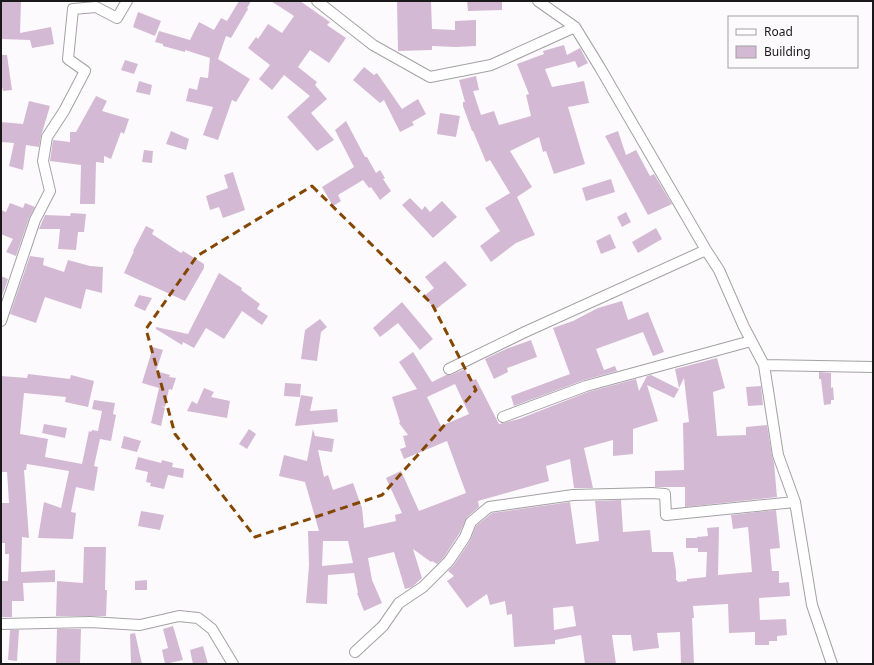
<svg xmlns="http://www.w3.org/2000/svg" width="874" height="665" font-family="'Noto Sans',sans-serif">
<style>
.building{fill:#d4b9d4;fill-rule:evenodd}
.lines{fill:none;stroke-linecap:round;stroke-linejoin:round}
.minor-casing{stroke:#a4a1a4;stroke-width:12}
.minor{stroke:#fff;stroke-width:10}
.marked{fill:none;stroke:#844702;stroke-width:3;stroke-dasharray:8 5;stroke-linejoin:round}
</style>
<rect width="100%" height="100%" fill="#fdfafd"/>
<path class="building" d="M1 1H21L20 33 51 27 54 44 32 48 30 40 1 39Z
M239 1H251L247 8 248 9 231 38 226 36 218 59 250 79 236 102 232 100 218 140 203 135 213 107 186 101 189 88 197 90 200 77 208 78 210 58 185 50V52L163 46V44L155 42 159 31 190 40 199 22 214 30 221 18 227 21Z
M271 1H300L330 22 327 25 346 38 329 63 310 50 298 67 317 82 315 85 327 99 311 113 334 140 317 151 287 117 310 96 284 75 272 90 259 79 270 65 248 48 256 37 258 39 268 24 282 33 294 16Z
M397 1H431L432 29 455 30V21L476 20V46L456 47 432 46V50L398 51Z
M467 1H502V10L468 11Z
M138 12 161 21 155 36 133 27Z
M564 45 567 55 580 48 588 63 578 68 575 61 545 69 552 87 584 81 589 103 568 107 585 164 554 174 546 151 543 152 539 137 510 151 532 187 517 197 535 235 516 243 491 262 480 246 500 231 485 208 510 193 490 160 486 162 473 131H472L463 106V102H465L459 80 476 76 479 90 473 91 481 115 494 111 499 125 531 116 526 95 529 94 517 64 544 54 543 51Z
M1 55H7L12 90 3 91 1 82Z
M125 60 138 64 134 74 121 70Z
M364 67 374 75 377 73 402 109 418 99 426 114 412 122 414 125 400 132 384 100 380 103 353 80Z
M139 81 152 85 150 95 136 92Z
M96 96 107 101 102 111 129 119 124 134 121 132 111 159 104 156V163L96 162 95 204H80L81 165 50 161 53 140 70 142V132H76Z
M29 101 50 106 41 136 39 147 26 145 23 170 9 166 14 143 1 142V122L23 124Z
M440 113 460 116 456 137 437 134Z
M346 121 365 157H367L376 173 380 170 385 178 383 179 391 191 380 200 371 187 369 188 363 180 338 195 341 201 333 206 322 187 354 167 335 130Z
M171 131 189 139 186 150 166 144Z
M618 131 626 155 636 150 650 176 654 174 672 204 648 215 605 136Z
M144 150 153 151 152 163 142 162Z
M233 172 245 210 223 218 219 207 210 210 206 196 228 188 224 175Z
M611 179 615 192 586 201 582 188Z
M410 198 422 210 425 206 430 212 442 201 457 217 433 238 402 205Z
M10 203 23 208 25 203 35 207 29 218 16 256 6 252 13 239 1 234V210L6 212Z
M626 212 631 222 622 227 617 217Z
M71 213 86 214 84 232H78L76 250 58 249 60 229H39L45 215 70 216Z
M146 226 154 230 152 234 181 253 183 251 204 264V268L185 301 124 273 134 251H133Z
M656 228 662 239 638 253 632 242Z
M610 234 616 248 601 254 596 241Z
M30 256 44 258 43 265 64 272 68 260 90 266 103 267 102 293 86 289 81 309 45 297 36 323 10 314Z
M445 261 467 285 435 310 424 296 434 288 425 277Z
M219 273 242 288 241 290 260 304 257 309 268 316 262 325 242 311 224 339 206 328 194 348 183 342 182 345 156 329V327L188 334Z
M1 276 8 279 1 299Z
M139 295 152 298 145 311 134 306Z
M622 301 628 320 648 312 664 352 653 356 643 332 596 349 604 370 615 366 617 371 584 380 514 406 511 396 570 374 553 328 573 321 598 308Z
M402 302 433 339 420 350 398 323 380 337 373 328Z
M320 319 327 327 321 332 317 361 301 359 305 330Z
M531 340 537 357 507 368 508 372 494 379 485 359 506 349Z
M153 347 163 350 156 371 170 375 169 377 176 378 172 390 169 389 165 407 161 406 165 408 161 426 151 423 159 388 142 383Z
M413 352 432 382 446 375H451L465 369 471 381 476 379 499 424 519 419 588 392 636 379 639 391 647 376 651 375 679 389 674 398 647 385 658 421 633 429V454L613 456V440L584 448 593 488H574L570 459 546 466 549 481 478 501 479 507 467 517 459 534 444 557 437 564 432 561 431 562 413 549 422 578 412 587 405 589 394 552 368 558 372 580 382 603 364 611 357 593H358L354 573 328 575 327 604 306 603 309 565 308 531H319L305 482 279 476 284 455 307 461 313 429 315 436 334 439 332 452 318 450 324 477 328 475 333 490 353 483 362 508 364 528 396 521 395 515 402 513 386 478 401 471 419 511 466 493 447 441 404 459 400 449 406 447 403 436 408 435 399 423 400 422 392 397 417 389 399 362ZM455 384 469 414 441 426 427 397ZM323 541H348L353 563 322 566Z
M717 358 725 388 713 392 717 436 746 435V427L767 425 772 456 774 463 777 497 685 507V487H655V471L684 470 683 423 689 422 684 378 679 388 675 369Z
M819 372 831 373V388L833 387 834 400H831V404L824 405 821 379H819Z
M28 374 70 379 71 375 94 381 88 407 65 402 66 397 24 393 20 434 48 439 45 457 82 464 89 431 91 432 92 430 98 431 102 411 92 409 94 400 115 403 113 414 116 415 111 441 100 439 94 466 98 467 94 491 76 487 71 512 76 513 73 539 38 538 44 502 61 508 69 471 27 464 26 470H24L29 538 22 537 21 572 55 570V582L23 583 24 601H12V617H1L2 581H8L9 554H5V543H1V503H9L7 472H1V376L27 378Z
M285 383 301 384 300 397 284 396Z
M761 386 763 405 748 406 746 387Z
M204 388 214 392 211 397 230 401 227 418 187 411 192 401 197 404Z
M301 395 313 397 310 411 337 409 338 422 295 426Z
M44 424 67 428 65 438 42 433Z
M249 429 256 434 247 449 239 444Z
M124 436 141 441 137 452 121 448Z
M138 457 161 463 162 460 173 463 172 467 184 469 183 478 168 475 164 489 150 486 151 483 146 482 148 472 135 469Z
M621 500 623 532 650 530 652 552H673L676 571V580H677L678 582 687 581V579L706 577 707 552H698V548H686V538H697V537L708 536 707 528 719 527 718 575 752 572 748 527 733 529 731 515 776 510 780 548 770 549 772 571H779V583L789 582 790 596 759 598 760 620 786 619 787 635 777 636V641H769V645H755V632L729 633 728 604 693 606 694 618H692L694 664H681L680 632 657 633 659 648 633 651 631 635H612L616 664H585L581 635 555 640V644L514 647 512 614 507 615 505 601 490 605 487 594 467 608 447 581 454 576 448 571 454 565 470 541 476 526 492 513 570 502 576 544 599 541 595 501ZM573 606 576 626 554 630 553 608Z
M141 511 164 515 160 530 138 526Z
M84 547H106L105 590H107L106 616H56L57 581 83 583Z
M147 580V590H135V581Z
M173 626 183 660 165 664 162 650 168 648 163 629Z
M57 629H81L80 664H56Z
M10 630H19L17 661 8 660Z
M135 633 142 664H131L130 634Z
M203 646 208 664H193L190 650Z"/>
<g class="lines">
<defs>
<path id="minor" d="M317 1 373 45 430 77 491 65 575 27
M538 1 575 27 599 66 706 250 719 270 744 327 764 365 778 455 795 502 812 605 832 664
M1 321 35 220 50 191 43 161 47 137 64 111 85 71 68 59 73 9 96 7 117 18 127 1
M764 365 873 367
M449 369 525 332 706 250
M503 417 586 386 751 341
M1 624 90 622 140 625 179 616 198 618 212 629 233 664
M355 652 383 626 399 603 423 587 449 561 465 537 471 522 489 507 573 495 652 493 665 494 666 515 795 502"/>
</defs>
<use href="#minor" class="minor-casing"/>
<use href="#minor" class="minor"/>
</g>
<path class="marked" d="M312 186 432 304 476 390 382 495 255 537 175 434 146 329 197 256Z"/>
<rect width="874" height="665" fill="none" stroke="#1a191a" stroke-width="4"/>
<rect x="728" y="16" width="130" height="52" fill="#fdfafd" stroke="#a2a0a2"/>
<rect x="736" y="29" width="20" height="6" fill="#ffffff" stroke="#a2a0a2"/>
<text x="764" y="36" font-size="12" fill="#1a191a">Road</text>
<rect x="736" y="46" width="20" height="12" fill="#d4b9d4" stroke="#a2a0a2"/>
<text x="764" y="56" font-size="12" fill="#1a191a">Building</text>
</svg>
